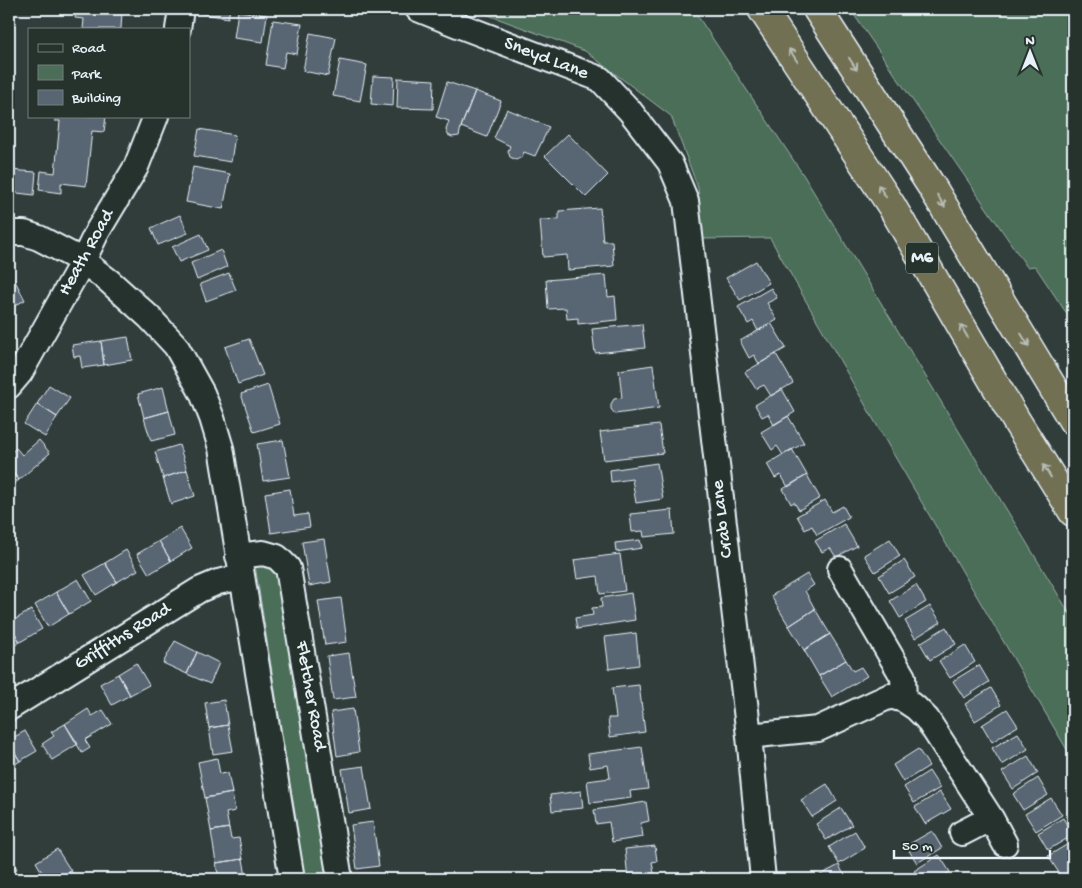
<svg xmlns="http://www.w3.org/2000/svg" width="1082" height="888" font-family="'Gochi Hand',sans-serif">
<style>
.green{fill:#4c6e59;stroke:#9ab0a8}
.building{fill:#586572;stroke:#e8f1f8}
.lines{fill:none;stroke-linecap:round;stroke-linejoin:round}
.minor-casing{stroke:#e8f1f8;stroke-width:28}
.highway-casing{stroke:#e8f1f8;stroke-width:31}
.minor{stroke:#26332d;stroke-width:24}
.highway{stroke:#716f52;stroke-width:28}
.oneway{stroke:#b8bdb6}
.labels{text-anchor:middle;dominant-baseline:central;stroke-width:4.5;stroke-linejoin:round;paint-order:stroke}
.shield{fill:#26332d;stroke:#aeb8bb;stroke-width:1}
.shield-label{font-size:18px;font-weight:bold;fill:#e8f1f8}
.street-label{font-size:19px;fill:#e8f1f8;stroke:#26332d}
</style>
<rect width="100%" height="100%" fill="#303d3b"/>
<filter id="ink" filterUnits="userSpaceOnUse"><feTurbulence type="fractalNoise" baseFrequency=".02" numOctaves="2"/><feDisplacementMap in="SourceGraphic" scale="10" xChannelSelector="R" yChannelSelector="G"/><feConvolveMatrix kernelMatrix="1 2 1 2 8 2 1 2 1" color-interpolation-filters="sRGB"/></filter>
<g filter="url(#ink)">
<path class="green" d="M472 9H693L804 176 1073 619V760L891 450 770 238 702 239 698 188 671 116 585 51Z
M850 9H1073V323L1035 266 1027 267Z
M255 565 272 568 284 590 329 879H305Z"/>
<path class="building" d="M76 9H90L122 12 121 29H83L84 19 75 18Z
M200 9H230L228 18 199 13Z
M238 11 267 15 263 42 234 38Z
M273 20 302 24 297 54 286 52 283 68 266 65Z
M310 33 336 38 328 76 303 71Z
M340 60 367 65 360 101 333 96Z
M373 76 394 77 393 106 371 104Z
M398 78 434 80 433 109 397 108Z
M447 82 475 91 461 127 459 136 452 137 448 135 446 130 449 121 436 117Z
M475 91 501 101 487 137 461 127Z
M507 109 549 127 535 156 524 152 522 157 516 160 510 157 508 151 510 146 494 138Z
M56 116H106L104 132 92 131 86 186 61 183V193L39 190 41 171 55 173 60 121H55Z
M199 129 235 135 231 162 194 156Z
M568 134 608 175 586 197 545 156Z
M193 167 230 174 223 209 186 202Z
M9 170 36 172 34 195 9 192Z
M600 208 603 241H612L614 266 568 270 567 255 543 257 540 220 559 219V211Z
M180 215 188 233 158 245 151 228Z
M201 234 208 250 179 262 172 247Z
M221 250 227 267 197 280 191 263Z
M756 261 769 283 740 300 726 278Z
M9 270 14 279 9 281Z
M229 273 236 290 206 301 200 284Z
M606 275 608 297 615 296 617 320 578 324V318L567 319 566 308 548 309 546 280Z
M14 279 25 300 9 309V281Z
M771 288 777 298 767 303 777 320 758 331 753 321 748 324 738 307Z
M771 323 786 348 759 364 754 355 749 358 740 341Z
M642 324 645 348 595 353 592 329Z
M128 337 132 360 104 365 101 341Z
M249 339 263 375 238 384 225 347Z
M101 341 104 365 82 368 80 356 74 357 72 345Z
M776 354 793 383 771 396 764 385 756 389 745 372Z
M653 365 659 408 615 414 611 409V404L614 399 622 398 619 370Z
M49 385 70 398 57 417 37 404Z
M268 385 280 424 254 432 241 394Z
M163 387 169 411 144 418 138 394Z
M782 389 795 412 774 425 768 414 762 417 755 405Z
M37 404 57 417 45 437 24 424Z
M169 411 175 435 151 441 144 418Z
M788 416 804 443 783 455 777 446 772 450 761 432Z
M659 425 663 453 604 460 600 432Z
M39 440 50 453 19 480 9 468V455L16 448 22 455Z
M283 440 290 477 263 481 257 444Z
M179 445 187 470 163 478 155 452Z
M792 449 807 475 788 487 781 475 775 478 767 464Z
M657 463 663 499 636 503 632 479 611 482 610 470Z
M9 468 19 480 9 488Z
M187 470 195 496 171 504 163 478Z
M807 475 820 498 799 510 794 502 791 504 783 489Z
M290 489 294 516 308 514 310 527 271 533 265 493Z
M825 500 832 512 843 506 849 517 817 535 812 526 805 530 797 516Z
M672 510 674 534 644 537 643 531 632 532 630 514Z
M844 524 857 546 836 557 830 548 822 552 815 541Z
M180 528 192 548 171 561 159 541Z
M324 539 331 582 309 586 302 542Z
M890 539 900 556 875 572 864 555Z
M640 540 642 548 616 552 615 543Z
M159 541 171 561 149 574 137 554Z
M126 550 138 570 117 582 105 563Z
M620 554 625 591 600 594 598 576 577 579 574 560Z
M904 560 915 577 889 593 879 576Z
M105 563 117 582 96 595 84 575Z
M807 574 814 585 805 591 815 609 789 626 771 596Z
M78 579 91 601 69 614 56 592Z
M916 585 926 602 900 618 890 601Z
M56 592 69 614 48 627 35 605Z
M631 593 635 620 577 629 575 618 593 615 592 608 602 607 601 598Z
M341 598 347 642 325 645 318 601Z
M930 606 941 622 915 638 905 621Z
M815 609 830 634 804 650 789 626Z
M31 610 42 629 20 642 9 623Z
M9 623 20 642 9 649Z
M946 627 956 644 930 660 920 643Z
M636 633 639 665 609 669 605 637Z
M830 634 846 660 819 676 804 650Z
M175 641 197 652 187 674 163 663Z
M965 645 975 662 950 678 939 661Z
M197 652 219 663 210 684 187 674Z
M349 653 356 697 333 700 327 656Z
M846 660 853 671 861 667 867 676 832 697 819 676Z
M136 663 149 685 130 695 118 674Z
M979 665 989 682 964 698 953 681Z
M118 674 130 695 112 705 100 684Z
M639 685 645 732 610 737 608 718H616L612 688Z
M991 688 1001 705 975 721 965 704Z
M224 700 228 725 209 728 205 703Z
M88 709 92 716 103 710 112 724 85 740 90 748 82 753 65 724Z
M353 709 359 752 337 756 331 712Z
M1007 709 1018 726 992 742 982 725Z
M65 724 78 744 52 760 42 744 54 736 51 732Z
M228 725 233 751 213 754 209 728Z
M25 731 37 751 20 761 9 743V740Z
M1018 733 1028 749 1002 765 992 748Z
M9 743 20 761 9 768Z
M642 747 648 789 630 791 631 798 590 803 587 781 610 778 608 765 590 768 588 754Z
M918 749 929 766 903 782 893 765Z
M1028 756 1038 773 1013 789 1002 772Z
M217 758 220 774 228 773 232 793 205 798 198 762Z
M364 766 371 809 349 813 342 769Z
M929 771 940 788 914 803 904 787Z
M1038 778 1048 795 1023 810 1013 794Z
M827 784 837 801 812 817 801 800Z
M581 791 583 808 552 811 550 795Z
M940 792 951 809 925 824 915 807Z
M232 793 235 811 226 813 229 828 211 831 205 798Z
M1051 798 1062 815 1036 831 1025 814Z
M646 802 649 821 641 823 643 837 612 842 609 822 596 824 594 810Z
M841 808 852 825 826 840 816 824Z
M1063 818 1073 835 1048 850 1038 833Z
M373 822 379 866 357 869 351 825Z
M229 828 231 839 239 838 243 859 216 863 211 831Z
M855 831 865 848 839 864 829 847Z
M932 831 942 848 917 863 906 846Z
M1073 841V873L1063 879 1048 856Z
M655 846 657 861 652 862 655 879H628L625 849Z
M57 849 71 871 57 879H46L36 862Z
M9 855 17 869 9 874Z
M939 855 950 872 938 879H919L914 871Z
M243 859 246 876 238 878V879H219L216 863Z
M839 865 846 879H813Z
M71 871 76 879H57Z"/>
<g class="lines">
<defs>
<path id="minor" d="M418 9 458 25 600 79 630 111 670 163 686 201 749 736 763 879
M178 29 181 9
M9 233H24L39 238 83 261 109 281 149 317 176 346 202 393 212 418 221 448 292 879
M9 386 20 373 83 261 97 232 136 167 156 116
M238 556 263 553 277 557 288 568 340 879
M840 569 903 677 904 700
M9 708 199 590 218 582 242 577
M749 736 818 729 890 696 904 700 916 708 927 719 991 818 1005 844
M962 833 991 818"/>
<path id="highway" d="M762 9 891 205 1017 422 1073 512
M817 9 932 187 1073 421"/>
</defs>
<use href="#minor" class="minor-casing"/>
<use href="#highway" class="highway-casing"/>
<use href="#minor" class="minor"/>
<use href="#highway" class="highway"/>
</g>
<defs><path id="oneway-shaft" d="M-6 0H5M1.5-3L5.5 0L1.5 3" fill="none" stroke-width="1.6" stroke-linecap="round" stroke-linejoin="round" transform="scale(1.25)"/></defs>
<g class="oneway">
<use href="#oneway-shaft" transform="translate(793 55) rotate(-123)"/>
<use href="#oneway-shaft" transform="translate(853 64) rotate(57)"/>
<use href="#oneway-shaft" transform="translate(882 191) rotate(-123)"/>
<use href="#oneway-shaft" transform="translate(941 201) rotate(59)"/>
<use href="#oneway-shaft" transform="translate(964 331) rotate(-120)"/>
<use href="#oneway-shaft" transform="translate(1025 340) rotate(59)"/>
<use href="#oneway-shaft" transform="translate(1047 471) rotate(-122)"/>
</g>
</g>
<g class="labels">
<rect class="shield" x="906" y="242.5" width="32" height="31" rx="4"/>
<g class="shield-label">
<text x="922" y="258">M6</text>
</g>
<g class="street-label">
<text transform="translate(546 59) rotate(21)">Sneyd Lane</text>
<text transform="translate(87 253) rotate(-61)">Heath Road</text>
<text transform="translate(723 519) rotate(-97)">Crab Lane</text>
<text transform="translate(123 637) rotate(-32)">Griffiths Road</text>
<text transform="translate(310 696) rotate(80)">Fletcher Road</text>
</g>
</g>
<rect width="1082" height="888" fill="none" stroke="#26332d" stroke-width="30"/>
<rect x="15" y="15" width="1052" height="858" fill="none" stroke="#e8f1f8" stroke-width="2" filter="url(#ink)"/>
<rect x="28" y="28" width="162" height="90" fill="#26332d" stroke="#747f7e"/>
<rect x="38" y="44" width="25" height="8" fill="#26332d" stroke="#747f7e"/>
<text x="72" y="52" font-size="15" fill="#e8f1f8">Road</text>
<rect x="38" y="65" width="25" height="15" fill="#4c6e59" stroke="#747f7e"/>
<text x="72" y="78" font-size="15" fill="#e8f1f8">Park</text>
<rect x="38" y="90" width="25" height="15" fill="#586572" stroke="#747f7e"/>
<text x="72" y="102" font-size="15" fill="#e8f1f8">Building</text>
<g transform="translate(1030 52)" stroke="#26332d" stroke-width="4" paint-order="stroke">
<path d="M0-4L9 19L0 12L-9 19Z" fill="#e8f1f8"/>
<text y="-8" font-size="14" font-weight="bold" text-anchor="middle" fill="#e8f1f8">N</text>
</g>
<path d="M894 850v8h156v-8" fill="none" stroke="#e8f1f8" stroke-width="2.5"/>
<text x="902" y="850" font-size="15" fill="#e8f1f8" stroke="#26332d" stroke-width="4" paint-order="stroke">50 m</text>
</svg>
